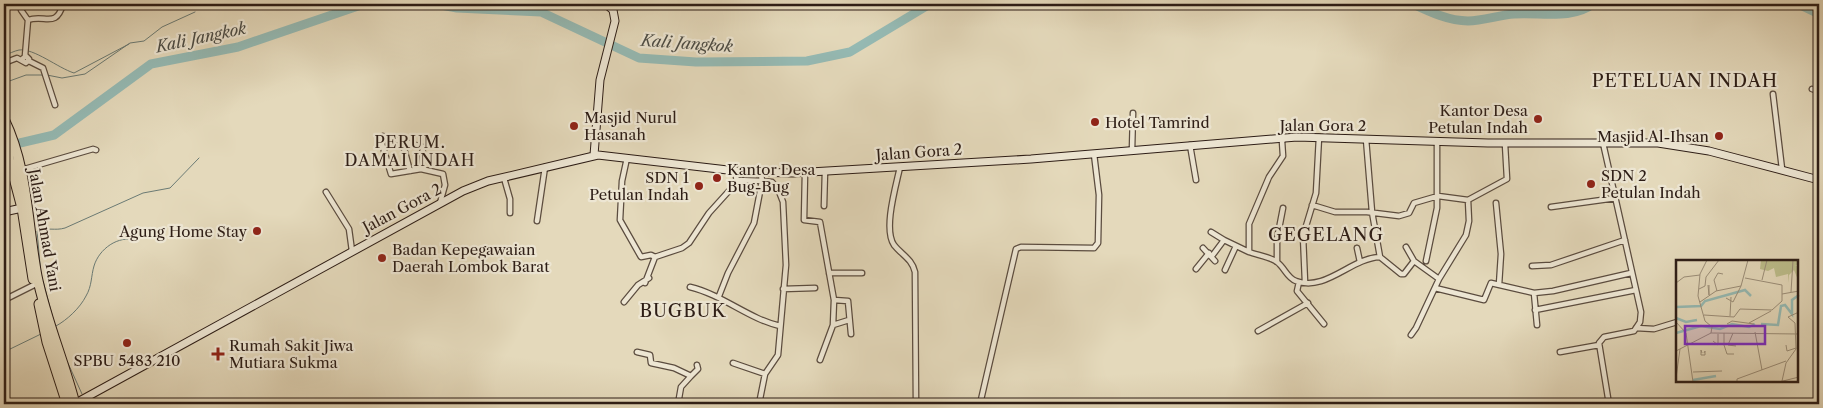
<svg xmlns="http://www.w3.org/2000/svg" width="1823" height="408" font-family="'Libre Caslon Text',serif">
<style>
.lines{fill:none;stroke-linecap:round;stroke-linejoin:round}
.stream{stroke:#6b7b75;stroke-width:1}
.river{stroke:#95bab4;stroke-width:9}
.street-casing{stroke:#5b4c3f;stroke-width:7}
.secondary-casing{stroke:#2d1d16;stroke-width:9}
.highway-casing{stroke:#2d1d16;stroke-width:11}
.street{stroke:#ede6d3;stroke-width:4.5}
.secondary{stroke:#ede6d3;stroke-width:7}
.highway{stroke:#e4d9bb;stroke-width:9}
.poi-dot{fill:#8f2418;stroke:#ede6d3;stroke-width:2}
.labels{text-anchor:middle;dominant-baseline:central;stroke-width:4.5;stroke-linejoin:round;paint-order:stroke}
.poi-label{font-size:15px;fill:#2d1d16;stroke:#ede6d3;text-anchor:start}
.street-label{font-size:15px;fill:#2d1d16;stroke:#ede6d3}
.water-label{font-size:16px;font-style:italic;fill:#4c4c45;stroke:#ede6d3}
.neighbourhood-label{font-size:16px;letter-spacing:1px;fill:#2d1d16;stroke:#ede6d3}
.quarter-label{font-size:18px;letter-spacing:1px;fill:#2d1d16;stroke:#ede6d3}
.inset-river{fill:none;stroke:#95bab4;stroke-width:2.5}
.inset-road{fill:none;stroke:#9b8e79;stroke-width:1}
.view{fill:#7b2cbf;fill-opacity:0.15;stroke:#7b2cbf;stroke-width:2.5}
.inset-edge{fill:none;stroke:#2d1d16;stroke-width:2.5}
</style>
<rect width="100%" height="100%" fill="#e4d9bb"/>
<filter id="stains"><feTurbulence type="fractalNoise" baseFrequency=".004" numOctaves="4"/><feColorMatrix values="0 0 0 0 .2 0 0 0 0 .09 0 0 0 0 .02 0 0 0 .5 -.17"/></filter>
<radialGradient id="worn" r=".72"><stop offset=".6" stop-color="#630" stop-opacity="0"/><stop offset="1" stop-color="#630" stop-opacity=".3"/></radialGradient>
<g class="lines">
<path class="stream" d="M4 55C9 54 14 51 19 50 34 48 58 68 74 73L129 44
M47 75 62 78 85 74 130 43 144 41 162 27 195 12
M4 83 26 75H43
M41 275 37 231C47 227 55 231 65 228L143 193 170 188 199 158
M43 281 55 326
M56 326C67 320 80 308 86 296 92 286 91 276 94 266 99 249 118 235 136 240
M4 352 41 334
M67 361 82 394"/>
<path class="river" d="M436 4 457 8 541 12 639 58 696 62 807 61 850 52 930 4
M1413 4C1430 12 1449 21 1468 21 1483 21 1499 15 1514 14 1540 12 1572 20 1593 4
M1798 4 1819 14
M7 146 54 135 151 64 238 47 364 4"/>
<defs>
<path id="street" d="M21 4V10L28 20
M25 56 28 20C45 14 56 29 63 4
M29 61 43 68 55 105
M4 63 17 58 26 63 29 59 26 56 22 59
M1812 89 1819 91
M1773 94 1782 169
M1285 138 1282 141 1283 156 1269 177 1249 224V252C1257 255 1271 257 1277 262 1285 268 1287 278 1296 281 1326 292 1351 258 1380 257
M1366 139 1372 212 1380 257 1401 274H1404L1414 261 1439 279
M402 141 410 171
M1819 142V172
M1603 143 1641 312 1640 322 1634 331 1604 337 1599 343 1609 404
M1190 145 1196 180
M1132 150 1133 113
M627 158 622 181 620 220 641 257 651 255 655 257 682 248 689 243 709 213 737 182 735 171
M900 167C896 186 883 229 894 245 902 255 912 259 915 272L916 404
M421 169 423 147 383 136 382 144 391 174 421 169 443 174 445 185 440 203
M21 170 93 149 96 150
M805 173 804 220 820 222 834 300 833 325 820 360
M504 178 510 199V213
M738 180 762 181 761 173
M326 192 349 229 352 251
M1496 203 1501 254 1499 285
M1312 205 1335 212H1367L1399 216 1409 213 1414 203 1438 196 1468 200 1507 179 1505 144
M824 206 825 171
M1551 207 1616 198
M537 221 545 167
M1211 232 1224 240
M1406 247 1414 261
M1203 248 1215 261
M1357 248 1360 262
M1212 256 1224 240 1249 252
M1426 261 1437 208V142
M1277 262V239L1283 208
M1532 266 1551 265 1625 240
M1196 269 1209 253
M1225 270 1236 246
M829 273H862
M1299 282 1297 291 1324 324
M1305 282 1303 236 1316 193 1319 137
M645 283 655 257
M690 287C723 295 749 319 780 326
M1435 288 1484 300 1491 283 1534 293 1537 325
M783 289 815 288
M1534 293 1553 291 1631 273
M719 296 728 273 754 223 762 181 772 182 778 189 783 202 786 265 778 355 765 374 759 404
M4 300 34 285
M834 300 848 301 851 334
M624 302 638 285 649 278
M1535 310 1636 290
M833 325 849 320
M1636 328 1654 329 1677 322
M1258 331 1308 303
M1411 335 1416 328 1439 279 1466 235 1469 221 1468 200
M637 352 650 355 651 363 674 368 691 376 681 387 678 404
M1560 352 1599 345
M733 363 765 374
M691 376 698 369 697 365
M980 404 1016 249 1021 247 1094 248 1098 243 1099 195 1094 154"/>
<path id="secondary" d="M594 155 600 80 615 21 613 10 606 4
M4 212 22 208
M74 404 463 191 488 181 598 155 745 172 793 173 1031 159 1297 137 1488 143H1658L1709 151 1819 180"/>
<path id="highway" d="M4 119C28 168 27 223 37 276 46 320 64 361 75 404
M4 140 22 208 33 279
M39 304 47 342 67 404"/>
</defs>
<use href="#street" class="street-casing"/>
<use href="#secondary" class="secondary-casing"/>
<use href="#highway" class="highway-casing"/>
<use href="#street" class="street"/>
<use href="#secondary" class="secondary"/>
<use href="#highway" class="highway"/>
</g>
<g class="poi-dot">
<circle cx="1538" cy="119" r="5"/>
<circle cx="1095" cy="122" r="5"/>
<circle cx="574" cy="126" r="5"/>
<circle cx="1719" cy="136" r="5"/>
<circle cx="717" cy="178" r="5"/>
<circle cx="1591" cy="184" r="5"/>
<circle cx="699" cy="186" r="5"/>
<circle cx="257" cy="231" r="5"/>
<circle cx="382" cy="258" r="5"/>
<circle cx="127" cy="343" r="5"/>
<path d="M215.5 346.5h5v5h5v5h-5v5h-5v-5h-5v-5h5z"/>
</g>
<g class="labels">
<g class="poi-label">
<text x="1528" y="110" text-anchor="end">Kantor Desa<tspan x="1528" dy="17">Petulan Indah</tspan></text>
<text x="584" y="117">Masjid Nurul<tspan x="584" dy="17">Hasanah</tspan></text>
<text x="1105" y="122">Hotel Tamrind</text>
<text x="1709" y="136" text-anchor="end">Masjid Al-Ihsan</text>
<text x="727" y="169">Kantor Desa<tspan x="727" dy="17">Bug-Bug</tspan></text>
<text x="1601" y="175">SDN 2<tspan x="1601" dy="17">Petulan Indah</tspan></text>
<text x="689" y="177" text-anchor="end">SDN 1<tspan x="689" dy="17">Petulan Indah</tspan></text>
<text x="247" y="231" text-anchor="end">Agung Home Stay</text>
<text x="392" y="249">Badan Kepegawaian<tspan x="392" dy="17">Daerah Lombok Barat</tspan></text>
<text x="229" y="345">Rumah Sakit Jiwa<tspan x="229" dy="17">Mutiara Sukma</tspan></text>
<text x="127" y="360" text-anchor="middle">SPBU 5483 210</text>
</g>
<g class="street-label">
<text x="1323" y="125">Jalan Gora 2</text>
<text transform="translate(919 152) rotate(-4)">Jalan Gora 2</text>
<text transform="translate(402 208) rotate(-28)">Jalan Gora 2</text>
<text transform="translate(45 230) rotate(80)">Jalan Ahmad Yani</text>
</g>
<g class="water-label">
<text transform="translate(201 37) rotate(-12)">Kali Jangkok</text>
<text transform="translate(687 43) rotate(4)">Kali Jangkok</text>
</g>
<g class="neighbourhood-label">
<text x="410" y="142">PERUM.<tspan x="410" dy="18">DAMAI INDAH</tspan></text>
</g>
<g class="quarter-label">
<text x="1685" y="81">PETELUAN INDAH</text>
<text x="1326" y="235">GEGELANG</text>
<text x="683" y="311">BUGBUK</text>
</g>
</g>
<g transform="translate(1676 260)">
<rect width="122" height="122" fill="#e4d9bb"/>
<path d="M85 0H122V5L119 6H122V20L118 10 113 15V23L112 14 100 17 98 8 92 11 84 9Z" fill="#bcbd8b"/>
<path class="inset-river" d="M0 47 25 46 29 41 69 30 75 36M0 58 10 62 21 60M85 64 102 65 105 46 109 45 116 54V40L123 35M0 73 25 66 44 69 56 64 73 67 79 64M17 120 40 116"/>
<path class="inset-road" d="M31 0 24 14 22 36 29 61 36 67 35 73M69 18 106 25V34M86 20 91 0M0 23 8 17 24 15M32 25 33 35V25M23 29 29 26 30 17 43 0M41 31 38 20 42 13 47 14M115 32 117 0M50 38 57 42 65 26M24 42 40 31 65 26 72 0M28 55 58 57 64 49 96 50 106 41V34L123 31M54 56 55 37M0 62 10 73 17 122M73 63 95 51M51 64 56 61 78 64M79 72 86 110M48 73V85L51 94H58M57 73 52 85 60 86M37 81 42 85V74M110 85 111 91 120 88M0 91 35 73 123 74M26 93 25 90V95H29V91L28 93M17 112 46 111M0 118 4 89M106 121 110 103 120 89 119 63 112 57 123 52M61 122V119L110 101M103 122 123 117"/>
<path class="view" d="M9 66H89V84H9Z"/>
<rect width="122" height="122" class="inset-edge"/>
</g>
<rect width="1823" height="408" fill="none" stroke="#e4d9bb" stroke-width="20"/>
<rect x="5" y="5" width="1813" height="398" fill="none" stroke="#2d1d16" stroke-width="2.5"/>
<rect x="10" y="10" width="1803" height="388" fill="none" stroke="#2d1d16"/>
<rect width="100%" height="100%" filter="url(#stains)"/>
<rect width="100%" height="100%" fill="url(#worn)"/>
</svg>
